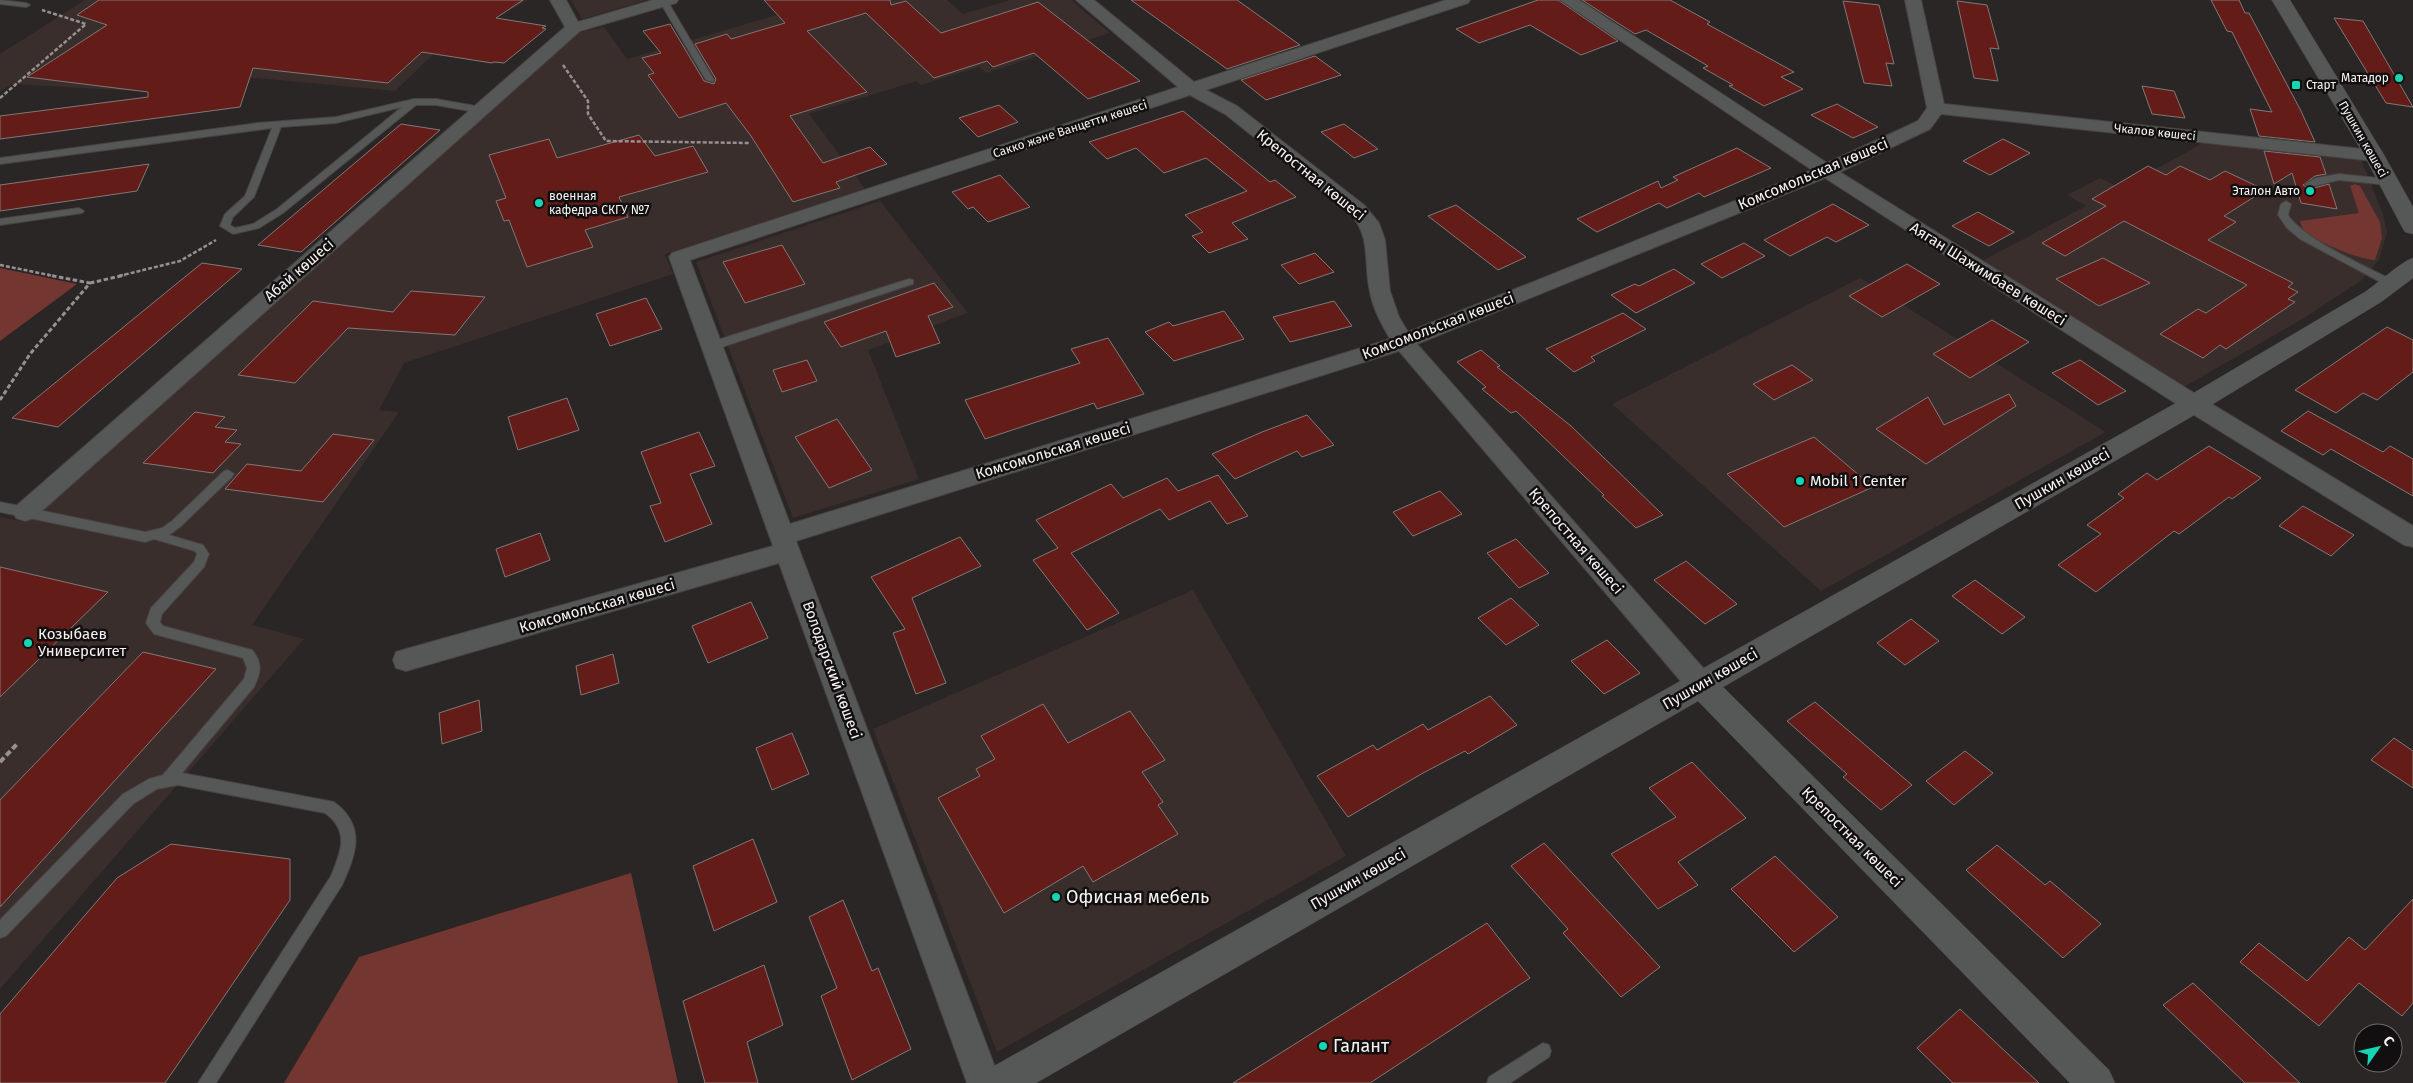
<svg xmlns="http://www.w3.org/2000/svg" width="2413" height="1083" font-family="'Fira Sans',sans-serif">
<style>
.built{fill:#392e2c}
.green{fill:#743631}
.building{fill:#641c19;stroke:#7e7978}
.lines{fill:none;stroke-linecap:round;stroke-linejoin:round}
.service-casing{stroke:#474342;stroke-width:2}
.minor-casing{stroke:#474342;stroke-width:2}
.tertiary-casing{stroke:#474342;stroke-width:1}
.path-far2{stroke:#959191;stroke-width:2.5;stroke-dasharray:4 2;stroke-linecap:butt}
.path-far1{stroke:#959191;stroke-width:3;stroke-dasharray:4.5 2.5;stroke-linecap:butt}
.path{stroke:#959191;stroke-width:4;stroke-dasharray:6 3;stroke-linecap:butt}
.service{fill:#565857;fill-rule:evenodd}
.minor{fill:#565857;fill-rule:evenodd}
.tertiary{fill:#565857;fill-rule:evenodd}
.poi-dot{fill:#15d5b3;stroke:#110f0f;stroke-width:2}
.labels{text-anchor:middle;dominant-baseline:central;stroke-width:5;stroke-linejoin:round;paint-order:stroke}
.far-poi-label{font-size:12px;fill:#f7f3f3;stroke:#110f0f;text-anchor:end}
.far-street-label{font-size:12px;fill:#f7f3f3;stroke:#110f0f}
.street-label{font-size:15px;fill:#f7f3f3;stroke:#110f0f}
.poi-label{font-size:15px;fill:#f7f3f3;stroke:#110f0f;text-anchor:start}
.near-poi-label{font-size:18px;fill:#f7f3f3;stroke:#110f0f;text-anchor:start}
</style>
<rect width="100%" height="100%" fill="#2a2625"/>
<path class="built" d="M85 0H528L442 46 395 91 162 69 135 91 13 84 0 91V54Z
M571 0H647L582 19Z
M828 0H947L963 14 1010 0H1071L1110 33 986 73 979 67 921 85 917 81 809 114 865 189 665 254 673 274 404 363 379 410 399 412 252 625 304 639 0 989V517L25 522 580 32 604 27 627 59Z
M2205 142 2361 159 2383 214 2387 232 2379 260 2362 280 2304 318 2182 388 1980 262 2086 206 2067 195 2100 178 2121 188Z
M880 201 968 313 868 350 919 479 793 518 696 262Z
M1860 278 2106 432 1821 591 1612 404Z
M1193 590 1346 856 997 1052 873 729Z"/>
<path class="green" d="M2355 184 2360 186 2380 222 2382 238 2375 260C2358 259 2318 243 2305 231 2302 229 2301 225 2300 221L2359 213 2350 186Z
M0 268 77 284 0 341Z
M631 873 678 1083H284L359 957Z"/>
<path class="building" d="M99 0H523L496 18 546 26 542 28 546 29 504 63 494 62 492 63 422 52 388 83 253 68 240 107 0 139V116L148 97V92L27 77 107 25 77 15Z
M764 0H890L891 5 906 1 941 33 1038 2 1140 81 1088 99 1034 53 993 67 987 61 934 78 866 13 807 31 867 92 790 116 823 163 870 147 887 164 836 182 840 188 793 202 751 136 726 103 679 118 648 75 654 73 642 58 661 53 643 31 670 24 704 81 714 84 716 79 695 44 727 34 731 39 785 23Z
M1131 0H1237L1300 45 1227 69Z
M1538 0H1558L1618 41 1581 55 1530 25 1479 43 1456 29Z
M1582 0H1670L1710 22 1707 24 1794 72 1781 77 1803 89 1764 106 1729 86 1733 85 1703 68 1708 66 1646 30 1635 34Z
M2211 0H2239L2245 13H2249L2301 111 2315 142 2259 136 2250 109 2272 112 2232 32 2227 31Z
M1843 1 1879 5 1894 64 1886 63 1892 86 1864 83Z
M1957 1 1987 5 1999 49 1990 48 1998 81 1974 78Z
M2334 18 2363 21 2413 107 2386 103Z
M1315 56 1341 75 1266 100 1241 80Z
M2142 86 2174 91 2185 118 2152 114Z
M1837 104 1878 127 1853 138 1811 115Z
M999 105 1018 122 978 137 959 118Z
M1183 111 1270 182 1275 180 1296 197 1232 223 1248 239 1209 253 1192 236 1203 232 1185 215 1247 191 1206 158 1164 173 1136 148 1107 159 1089 142Z
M401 124 440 130 301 252 258 245Z
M1344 124 1378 149 1354 158 1321 132Z
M639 135 655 156 693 146 708 172 619 197 628 217 585 230 593 247 527 267 509 220 504 221 496 201 506 198 489 155 549 139 557 158Z
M2003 139 2030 153 1990 175 1963 161Z
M1737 148 1771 168 1704 197 1699 193 1667 208 1659 203 1597 232 1577 219 1658 181 1661 188 1678 180 1673 177Z
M2264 151 2320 157 2326 174 2315 176 2303 185 2310 189 2329 184 2337 209 2301 203 2292 173 2274 184Z
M149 164 137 191 0 211V185Z
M2148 166 2166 175 2180 166 2210 180 2225 171 2265 190 2224 216 2236 222 2208 240 2293 283 2288 287 2298 292 2288 299 2295 302 2226 349 2220 345 2203 358 2160 334 2198 309 2206 313 2247 285 2124 221 2065 256 2042 243 2106 206 2092 199Z
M1000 175 1030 207 988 222 973 207 968 209 952 192Z
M1833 204 1869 225 1836 242 1827 237 1790 256 1764 240Z
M1456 205 1526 257 1498 270 1428 216Z
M1978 212 2014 232 1989 246 1952 226Z
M1744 243 1765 256 1722 278 1701 264Z
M782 245 805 284 745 303 723 262Z
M1315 253 1334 272 1299 284 1281 265Z
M2103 258 2150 283 2099 306 2056 279Z
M202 263 242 269 58 427 12 418Z
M1907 264 1940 284 1882 317 1849 296Z
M1674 269 1695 283 1636 313 1611 295 1635 284 1639 286Z
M934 283 953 307 928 316 940 343 896 357 886 331 841 347 824 322Z
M411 291 485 297 455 335 348 328 295 383 238 375 313 301 393 312Z
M646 298 662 329 610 346 596 314Z
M1334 301 1352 326 1290 342 1273 317Z
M1224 311 1244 339 1174 361 1145 332 1169 322 1173 326Z
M1623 313 1646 329 1591 357 1595 361 1574 372 1546 349Z
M1992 320 2029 342 1970 378 1933 354Z
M2387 327 2413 340V372L2377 400 2363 393 2336 413 2295 390Z
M1108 338 1144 394 1097 409 1094 403 985 439 965 400 1080 363 1071 349Z
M1481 350 1500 366 1497 367 1571 426 1663 515 1636 528 1602 496 1604 495 1516 411 1511 413 1482 389 1486 387 1457 362Z
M807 360 817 381 782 392 773 370Z
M2080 360 2126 391 2098 405 2052 373Z
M1792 365 1813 380 1774 400 1753 384Z
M2009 394 2016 406 1926 464 1876 429 1928 397 1944 425Z
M567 398 579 430 518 450 508 417Z
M2308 411 2383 452 2390 446 2413 459V496L2331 449 2323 455 2281 431Z
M195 412 225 417 215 427 237 430 225 442 241 444 213 473 143 463Z
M1307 415 1334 445 1302 457 1297 451 1235 479 1212 454 1262 432Z
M837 419 872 470 829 488 795 437Z
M699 432 715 466 690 474 712 524 665 542 650 506 661 503 641 452Z
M333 434 374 440 323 502 225 489 247 464 301 471Z
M1814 437 1873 487 1784 527 1727 474Z
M2209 446 2261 478 2232 499 2229 497 2179 534 2174 531 2096 592 2058 565 2101 534 2087 525 2124 498 2118 494 2147 473 2157 480Z
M1218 475 1248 516 1227 524 1210 501 1169 520 1160 509 1071 553 1119 613 1087 630 1033 560 1058 548 1036 520 1111 484 1123 498 1167 478 1178 491Z
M1440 491 1462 514 1413 536 1393 512Z
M2303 506 2354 535 2331 556 2279 526Z
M540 533 550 560 505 577 496 549Z
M960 537 981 566 912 598 946 683 916 694 893 633 905 629 871 577Z
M1516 539 1549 573 1519 588 1487 553Z
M1686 561 1737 604 1705 624 1654 580Z
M0 567 108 592 0 697Z
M1975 580 2025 617 2002 634 1952 596Z
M1511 598 1539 625 1506 645 1478 618Z
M751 602 768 638 708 663 692 626Z
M1911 619 1939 641 1905 665 1877 643Z
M1607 640 1640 673 1604 694 1571 661Z
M143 652 216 669 0 907V800Z
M613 654 619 683 581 695 576 666Z
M1490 696 1517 725 1468 754 1465 751 1423 773 1348 817 1317 776 1373 745 1377 750 1423 724 1428 730Z
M479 700 482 731 442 744 439 713Z
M1815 702 1850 732 1912 785 1881 810 1843 777 1847 774 1787 721Z
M1043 704 1068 743 1130 711 1165 760 1142 772 1163 802 1158 805 1178 834 1093 882 1083 866 1004 913 938 798 980 776 976 769 995 759 981 736Z
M792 733 809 774 772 790 756 748Z
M2394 738 2413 751V788L2371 760Z
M1965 751 1993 773 1954 805 1926 781Z
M1692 762 1746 818 1678 862 1698 885 1658 909 1611 854 1676 817 1649 788Z
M753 839 777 902 714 931 693 866Z
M1544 843 1660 967 1621 997 1563 933 1568 929 1511 866Z
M171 844 290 859V900L165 1083H0V1014L117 878Z
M1997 845 2045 885 2050 881 2101 924 2063 958 1966 870Z
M1775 856 1838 917 1794 952 1731 889Z
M2413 899V1003L2402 1016 2359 983 2319 1026 2240 962 2259 943 2307 981 2349 937 2365 950Z
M843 900 872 971 878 968 911 1049 852 1080 821 996 837 988 809 917Z
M1487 923 1530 978 1370 1083H1233Z
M764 965 783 1025 747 1042 758 1083H705L683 1001Z
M2193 983 2300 1083H2245L2163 1005Z
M1960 1009 2039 1083H1953L1917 1048Z"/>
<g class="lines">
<defs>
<path id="service" d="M0 0 26 3 30 5 26 7 0 4Z
M661 0 668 2 714 80 713 82 706 80 660 2Z
M414 99H436L481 107 485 110 481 113 436 105H416L283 213 259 228 233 234 220 226 225 214 245 196 272 128 0 164V158L257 123 336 117ZM402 107 277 209 253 224 235 228 230 225 233 217 254 197 281 127 336 123Z
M2339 174 2388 179 2393 182 2388 185 2339 180 2310 187 2305 184 2316 178Z
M2286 201 2291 204 2288 215C2304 240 2368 267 2396 282V286H2388L2300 239 2287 228 2278 215 2281 204Z
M79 208 84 211 82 213 0 225V219Z
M909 279 913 280V284L716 349H708L707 346 708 343Z
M228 470 234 474 232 477 180 527 169 535 203 545 209 554 204 567 162 614 160 622 163 626 252 650C263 663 261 672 254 687L182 773 334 802C366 826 357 853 342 885L216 1083H198L331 876C341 852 350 831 325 813L178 785 157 789 133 804 6 936 0 938V920L123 794 149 779 163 775 244 679 247 668 243 658 154 634 146 623 151 608 194 562 197 554 195 551 154 539 145 542 0 512V502L145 532 162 528 172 521 224 471Z
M1543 1043 1549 1045 1551 1051 1549 1057 1510 1083H1487L1489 1077Z"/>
<path id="minor" d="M550 0H566L578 22 653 0H678L676 3 580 31 34 518 25 521 16 518 13 512 16 506 565 27Z
M1076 0H1094L1194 82 1446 0H1470L1468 3 1206 90 1237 106 1364 205 1379 223 1385 240 1390 291 1399 317 1408 332 1812 170 1560 0H1579L1827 163 1918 121 1927 108 1905 0H1921L1944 104 2381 151 2383 155 2381 159 2374 161 1941 114 1930 129 1840 172 2202 398 2413 526V547L2404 545 2186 410 1825 178 1417 344 1711 677 1715 685 1711 693 1701 696 1691 693 1399 351 796 541 1001 1083H967L779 563 406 671 396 668 393 660 396 652 406 649 773 546 669 257 672 253 1178 87ZM1190 95 1225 114 1350 213C1372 238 1363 262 1370 292 1373 309 1381 323 1390 339L790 524 690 260Z"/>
<path id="tertiary" d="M2272 0H2290L2384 155 2413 207V234L2405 232 2402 227 2364 155Z
M2413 258V278L2381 302 2203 410 1723 687 2109 1070 2115 1083H2070L1698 701 1036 1083H981L987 1070 2185 398 2365 292C2377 284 2402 261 2413 258Z"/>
</defs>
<use href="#service" class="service-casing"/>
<use href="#minor" class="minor-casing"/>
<use href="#tertiary" class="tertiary-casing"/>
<path class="path-far2" d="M563 65 588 101V114L606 141 749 143
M0 98 86 24 42 10
M0 265 54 276
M119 276 180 261 216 240"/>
<path class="path-far1" d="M90 283 125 275
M0 400 30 354 90 283 48 275"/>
<path class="path" d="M0 762 18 743"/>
<use href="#service" class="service"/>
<use href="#minor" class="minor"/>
<use href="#tertiary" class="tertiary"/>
</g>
<g class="poi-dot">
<circle cx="2399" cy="78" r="5"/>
<rect x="2291" y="80" width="10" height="10" rx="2.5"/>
<circle cx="2310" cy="191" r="5"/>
<circle cx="539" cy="203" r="5"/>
<circle cx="1800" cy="481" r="5"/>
<circle cx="28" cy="643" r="5"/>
<circle cx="1056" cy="897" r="5"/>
<circle cx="1323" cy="1046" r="5"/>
</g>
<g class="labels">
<g class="far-poi-label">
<text x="2389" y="78">Матадор</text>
<text x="2306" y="85" text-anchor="start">Старт</text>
<text x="2300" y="191">Эталон Авто</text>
<text x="549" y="196" text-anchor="start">военная<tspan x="549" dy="14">кафедра СКГУ №7</tspan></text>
</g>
<g class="far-street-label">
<text transform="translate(1070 129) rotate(-18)">Сакко және Ванцетти көшесі</text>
<text transform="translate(2155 132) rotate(6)">Чкалов көшесі</text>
<text transform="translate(2363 139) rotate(60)">Пушкин көшесі</text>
</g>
<g class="street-label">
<text transform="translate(1813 174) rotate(-23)">Комсомольская көшесі</text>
<text transform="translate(1311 175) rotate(39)">Крепостная көшесі</text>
<text transform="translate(299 270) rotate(-41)">Абай көшесі</text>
<text transform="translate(1988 274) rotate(32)">Аяган Шажимбаев көшесі</text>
<text transform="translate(1438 326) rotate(-21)">Комсомольская көшесі</text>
<text transform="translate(1053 451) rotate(-17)">Комсомольская көшесі</text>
<text transform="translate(2062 479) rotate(-30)">Пушкин көшесі</text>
<text transform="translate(1576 541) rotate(49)">Крепостная көшесі</text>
<text transform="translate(597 606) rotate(-16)">Комсомольская көшесі</text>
<text transform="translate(832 670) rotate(70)">Володарский көшесі</text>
<text transform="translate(1710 679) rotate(-30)">Пушкин көшесі</text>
<text transform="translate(1852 837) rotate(45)">Крепостная көшесі</text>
<text transform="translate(1358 879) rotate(-30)">Пушкин көшесі</text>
</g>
<g class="poi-label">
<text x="1810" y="481">Mobil 1 Center</text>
<text x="38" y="634">Козыбаев<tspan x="38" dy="17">Университет</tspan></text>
</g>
<g class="near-poi-label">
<text x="1066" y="897">Офисная мебель</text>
<text x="1333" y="1046">Галант</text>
</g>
</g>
<g transform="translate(2378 1048) rotate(56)"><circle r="24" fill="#110f0f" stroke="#6d6a6a"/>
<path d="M0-4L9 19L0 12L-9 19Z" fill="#15d5b3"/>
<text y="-8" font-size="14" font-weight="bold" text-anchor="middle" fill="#f7f3f3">С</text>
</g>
</svg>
